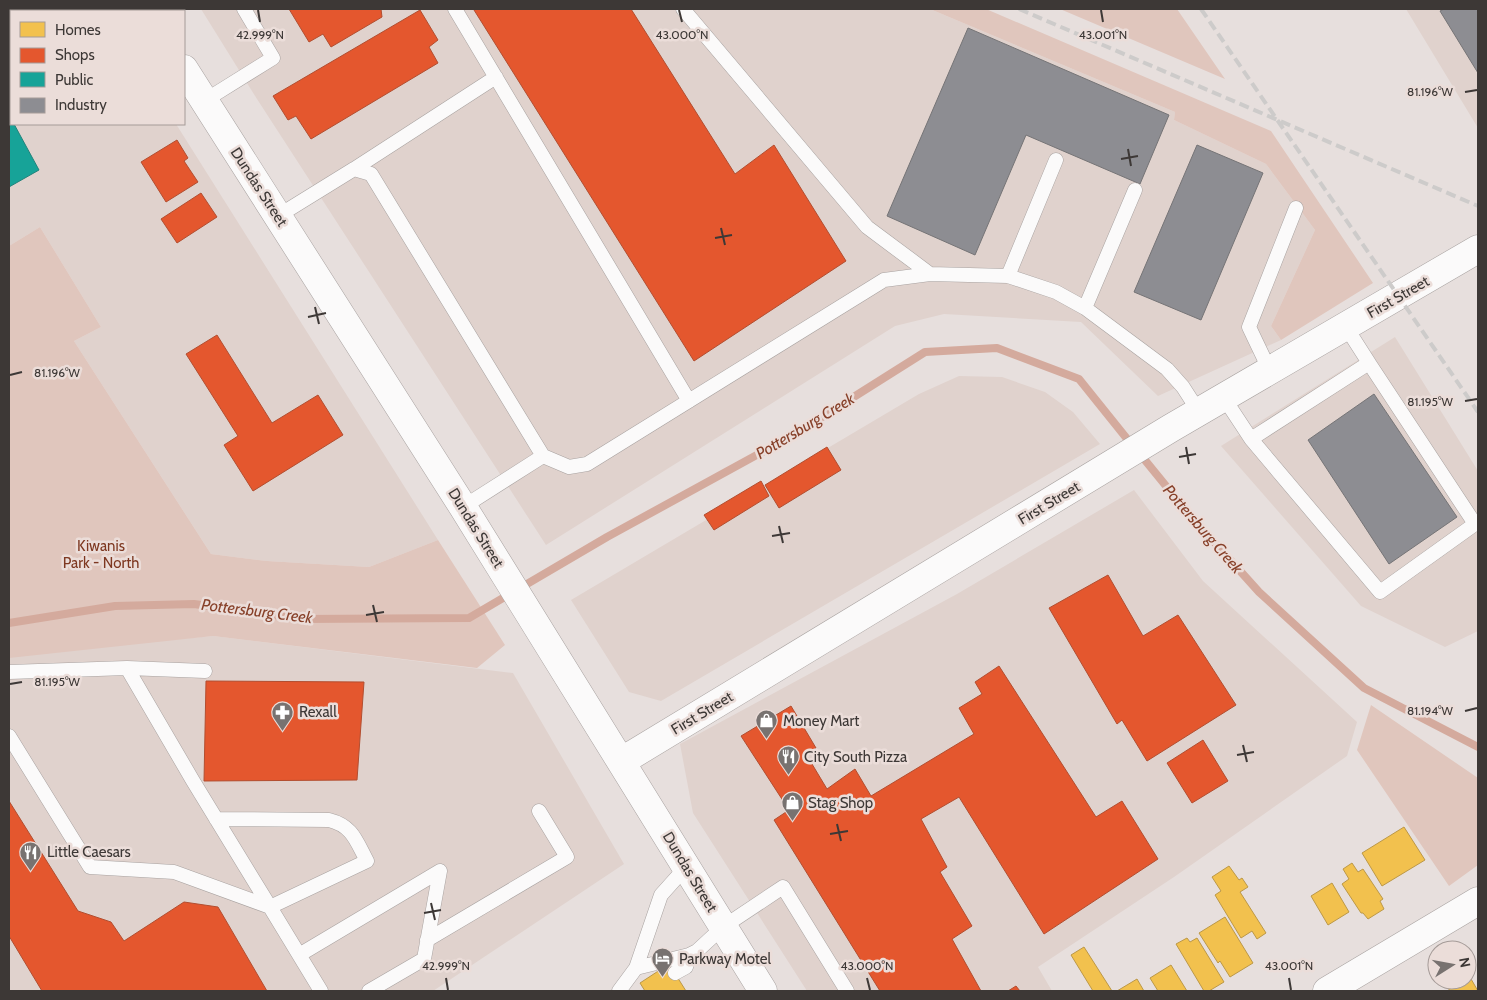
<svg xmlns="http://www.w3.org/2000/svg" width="1487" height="1000" font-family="Cabin,sans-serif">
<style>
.built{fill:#e0d2cd}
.green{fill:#e0c6bd}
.homes{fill:#f2c14e;stroke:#bc9847}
.shops{fill:#e4572e;stroke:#b24e30}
.public{fill:#17a398;stroke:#22837b}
.industry{fill:#8d8d92;stroke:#757476}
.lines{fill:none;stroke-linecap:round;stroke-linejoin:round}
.stream{stroke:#d4aa9d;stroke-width:8}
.lane-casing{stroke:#a8a2a0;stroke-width:15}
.street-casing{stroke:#a8a2a0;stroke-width:29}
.secondary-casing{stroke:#a8a2a0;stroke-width:29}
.lane{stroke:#fbfafa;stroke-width:14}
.street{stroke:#fbfafa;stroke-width:28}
.secondary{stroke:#fbfafa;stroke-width:28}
.rail{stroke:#cdcbca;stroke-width:4;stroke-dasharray:10 5;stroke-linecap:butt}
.ticks{fill:none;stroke:#3d3836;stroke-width:2}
.labels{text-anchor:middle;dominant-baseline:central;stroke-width:5;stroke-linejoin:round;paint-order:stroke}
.street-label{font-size:15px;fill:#3d3836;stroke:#ebddd9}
.park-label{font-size:15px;fill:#7e3821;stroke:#ebddd9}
.poi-label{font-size:15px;fill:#3d3836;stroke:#ebddd9;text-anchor:start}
.water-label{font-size:16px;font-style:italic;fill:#874029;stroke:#ebddd9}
.ticks-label{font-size:12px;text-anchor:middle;fill:#3d3836;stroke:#ebddd9;stroke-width:5;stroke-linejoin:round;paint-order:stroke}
</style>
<rect width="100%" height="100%" fill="#e7dfdd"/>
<path class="built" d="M9 9H104L105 11H11V85L9 87Z
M201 9H930L1175 112 1174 120 1266 164 1315 230 1271 326 1281 340 1158 396 1081 322 944 314 895 326 546 545 257 99Z
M1406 9H1478V128Z
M11 86V124H176L438 540 369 567 267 561 211 554 74 341 101 327 40 227 9 246V88Z
M1395 337 1478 471V631L1445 647 1361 606 1221 446Z
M959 376 1002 377 1045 392 1073 412 1100 444 661 701 629 692 571 600 919 394Z
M1134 490 1203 581 1357 722 1347 756 1174 877 1038 967 1052 991H807L693 813 680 744 957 594Z
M213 636 513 673 624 864 433 991H9V654Z"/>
<path class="green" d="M930 9H986L1271 131 1373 283 1281 340 1271 326 1315 230 1266 164 1174 120 1175 112Z
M1060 9H1177L1225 79Z
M40 227 101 327 74 341 211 554 267 561 369 567 438 540 505 645 477 668 213 636 9 658V246Z
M1371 705 1478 778V865L1449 886 1357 750Z"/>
<path class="homes" d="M1404 827 1425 860 1382 886 1362 853Z
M1352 863 1358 872 1363 869 1383 899 1380 901 1384 909 1368 919 1363 913H1361L1342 884 1349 879 1343 869Z
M1229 866 1239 880 1242 878 1248 887 1240 892 1266 933 1257 939 1252 931 1241 938 1215 895 1221 891 1212 877Z
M1332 883 1349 912 1328 925 1311 896Z
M1225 917 1253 963 1230 977 1220 961 1218 963 1199 933Z
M1187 938 1190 942 1197 938 1224 982 1209 991H1204L1176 944Z
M1084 947 1112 991H1093L1071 955Z
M669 964 686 991H645L640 983Z
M1171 965 1187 991H1158L1150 978Z
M1467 972 1478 991H1450L1443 980H1467Z
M1137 979 1144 991H1117Z"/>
<path class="shops" d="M289 9H381L382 17 331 47 323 34 309 42Z
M476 9H631L735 174 774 145 846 261 694 361 474 10Z
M420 10 438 40 429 47 438 63 311 139 296 116 288 120 273 96Z
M177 140 188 158 184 161 198 182 166 202 141 162Z
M201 193 217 217 177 243 161 219Z
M217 335 272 423 318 395 343 435 253 491 224 445 238 436 186 354Z
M827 447 841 470 779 508 765 485Z
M761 481 769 496 714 530 704 515Z
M1108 575 1143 636 1178 615 1236 705 1147 761 1122 720 1117 724 1049 608Z
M999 666 1096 817 1122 801 1158 859 1044 934 959 797 921 819 947 867 940 872 972 926 952 939 981 991H880L774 820 789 810 741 736 791 706 816 748 806 754 827 789 855 769 871 796 974 734 959 708 982 694 975 682Z
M206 681 364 682 357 780 204 781Z
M1203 740 1228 781 1192 803 1167 763Z
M9 801 78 911 111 922 124 941 184 902 218 907 267 991H42L9 936Z
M1016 986 1020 991H1008Z"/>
<path class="public" d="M10 117 11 124H14L39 170 9 187V118Z"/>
<path class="industry" d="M1444 9H1478V73L1440 11Z
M968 28 1169 115 1140 184 1026 135 975 255 887 216Z
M1197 145 1263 173 1201 320 1134 292Z
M1374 394 1457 517 1389 564 1308 440Z"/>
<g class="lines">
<path class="stream" d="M1140 454 1188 513 1259 592 1364 688 1478 747
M9 623 115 606 194 604 302 619 469 618 607 537 795 434 925 352 997 348 1079 379 1132 445"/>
<defs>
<path id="lane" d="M455 9 689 401
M683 9 867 227 930 274
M204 101 273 58 244 9
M354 169 496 77
M278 216 354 169 371 174 543 456
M1008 276 1056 160
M1085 308 1135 190
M1270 371 1249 327 1296 208
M1224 398 1251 439 1369 363 1346 327
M1251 439 1380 592 1475 524 1369 363
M463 507 543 456 569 467 587 464 884 280 930 274 1008 276 1056 292 1085 308 1167 369 1183 387 1199 412
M205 671 127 668 193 781 270 907 367 861C356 841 353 826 329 820L216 819
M9 672 127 668
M9 736 90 867 174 872 270 907 321 991
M427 940 567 857 539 811
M299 955 440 871
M636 968 689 955 697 951 723 927 783 887 847 991
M675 973 686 967 689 955
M369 991 424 959 440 871
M619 991 636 968 661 895 687 866"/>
<path id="street" d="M1327 991 1478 901"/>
<path id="secondary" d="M145 9 147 11
M184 69 463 507 763 991
M622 761 1171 428 1478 249"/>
</defs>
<use href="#lane" class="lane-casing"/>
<use href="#street" class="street-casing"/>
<use href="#secondary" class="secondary-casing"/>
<use href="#lane" class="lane"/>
<use href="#street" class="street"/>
<use href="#secondary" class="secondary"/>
<path class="rail" d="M1019 9 1478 206
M1201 9 1478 412"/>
</g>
<path class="ticks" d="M258 10 260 22M679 10 682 22M1101 10 1103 22M1465 92 1477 90M1128 149 1131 166M1121 159 1138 156M721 228 725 245M715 238 732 235M315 307 319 324M308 317 326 313M10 375 22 372M1465 401 1477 399M1186 447 1189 464M1179 457 1196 454M779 526 783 543M772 536 790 533M373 605 377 622M366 615 384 612M10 684 22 682M1465 711 1477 708M1243 745 1247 762M1237 755 1254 752M837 824 841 841M830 834 848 831M431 903 435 920M424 913 441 910M446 978 448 990M867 978 870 990M1289 978 1291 990"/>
<defs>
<symbol id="pharmacy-pin" viewBox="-11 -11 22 30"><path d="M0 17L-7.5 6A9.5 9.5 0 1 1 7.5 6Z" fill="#787270" stroke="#ebddd9"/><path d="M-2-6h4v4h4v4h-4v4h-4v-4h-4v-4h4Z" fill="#fff"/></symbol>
<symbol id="shop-pin" viewBox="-11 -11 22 30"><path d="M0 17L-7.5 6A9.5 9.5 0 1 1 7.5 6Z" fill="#787270" stroke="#ebddd9"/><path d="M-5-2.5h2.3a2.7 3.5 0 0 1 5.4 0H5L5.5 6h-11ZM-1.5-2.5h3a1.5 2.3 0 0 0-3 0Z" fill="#fff"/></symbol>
<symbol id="restaurant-pin" viewBox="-11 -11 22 30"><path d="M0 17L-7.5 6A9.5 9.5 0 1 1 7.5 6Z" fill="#787270" stroke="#ebddd9"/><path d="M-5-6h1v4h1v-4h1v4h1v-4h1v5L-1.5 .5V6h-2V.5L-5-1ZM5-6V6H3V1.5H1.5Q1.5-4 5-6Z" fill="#fff"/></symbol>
<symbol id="hotel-pin" viewBox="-11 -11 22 30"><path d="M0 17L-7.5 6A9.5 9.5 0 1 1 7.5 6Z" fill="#787270" stroke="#ebddd9"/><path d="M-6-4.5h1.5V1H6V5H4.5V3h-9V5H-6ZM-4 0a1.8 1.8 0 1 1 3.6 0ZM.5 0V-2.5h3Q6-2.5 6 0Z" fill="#fff"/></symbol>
</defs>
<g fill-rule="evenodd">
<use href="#pharmacy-pin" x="270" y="700" width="25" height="34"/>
<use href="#shop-pin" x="754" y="708" width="25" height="34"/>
<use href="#restaurant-pin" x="776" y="744" width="25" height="34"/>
<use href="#shop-pin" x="780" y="790" width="25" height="34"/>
<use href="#restaurant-pin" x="18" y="840" width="25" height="34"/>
<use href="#hotel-pin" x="650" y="946" width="25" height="34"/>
</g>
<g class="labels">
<g class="street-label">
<text transform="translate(259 187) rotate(57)">Dundas Street</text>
<text transform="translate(1398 297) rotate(-30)">First Street</text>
<text transform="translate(1049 503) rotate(-31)">First Street</text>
<text transform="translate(476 528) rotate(58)">Dundas Street</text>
<text transform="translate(702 713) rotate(-31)">First Street</text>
<text transform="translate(690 872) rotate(59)">Dundas Street</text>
</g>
<g class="park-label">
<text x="101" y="546">Kiwanis<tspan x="101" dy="17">Park - North</tspan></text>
</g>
<g class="poi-label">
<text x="299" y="712">Rexall</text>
<text x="783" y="721">Money Mart</text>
<text x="804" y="757">City South Pizza</text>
<text x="808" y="803">Stag Shop</text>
<text x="47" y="852">Little Caesars</text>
<text x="679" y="959">Parkway Motel</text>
</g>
<g class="water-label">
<text transform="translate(805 426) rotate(-31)">Pottersburg Creek</text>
<text transform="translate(1203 529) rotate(49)">Pottersburg Creek</text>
<text transform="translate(257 611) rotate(7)">Pottersburg Creek</text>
</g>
</g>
<g class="ticks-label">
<text x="260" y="39">42.999°N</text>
<text x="682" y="39">43.000°N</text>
<text x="1103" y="39">43.001°N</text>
<text x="1430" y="96">81.196°W</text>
<text x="57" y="377">81.196°W</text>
<text x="1430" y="406">81.195°W</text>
<text x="57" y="686">81.195°W</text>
<text x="1430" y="715">81.194°W</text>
<text x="446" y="970">42.999°N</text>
<text x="867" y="970">43.000°N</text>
<text x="1289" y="970">43.001°N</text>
</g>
<rect width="1487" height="1000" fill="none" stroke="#3d3836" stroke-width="20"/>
<rect x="10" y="10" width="175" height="115" fill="#ebddd9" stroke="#a59b98"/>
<rect x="20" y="22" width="25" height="15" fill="#f2c14e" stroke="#a59b98"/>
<text x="55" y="35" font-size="15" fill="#3d3836">Homes</text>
<rect x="20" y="48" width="25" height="15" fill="#e4572e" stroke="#a59b98"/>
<text x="55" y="60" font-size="15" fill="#3d3836">Shops</text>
<rect x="20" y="72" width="25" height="15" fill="#17a398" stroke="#a59b98"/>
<text x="55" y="85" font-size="15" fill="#3d3836">Public</text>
<rect x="20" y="98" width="25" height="15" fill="#8d8d92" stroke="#a59b98"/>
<text x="55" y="110" font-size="15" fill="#3d3836">Industry</text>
<g transform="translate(1452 965) rotate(79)"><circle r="24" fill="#ebddd9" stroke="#a59b98"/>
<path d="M0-4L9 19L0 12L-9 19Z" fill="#787270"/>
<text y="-8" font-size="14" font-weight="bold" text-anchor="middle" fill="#3d3836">N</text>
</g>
</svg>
